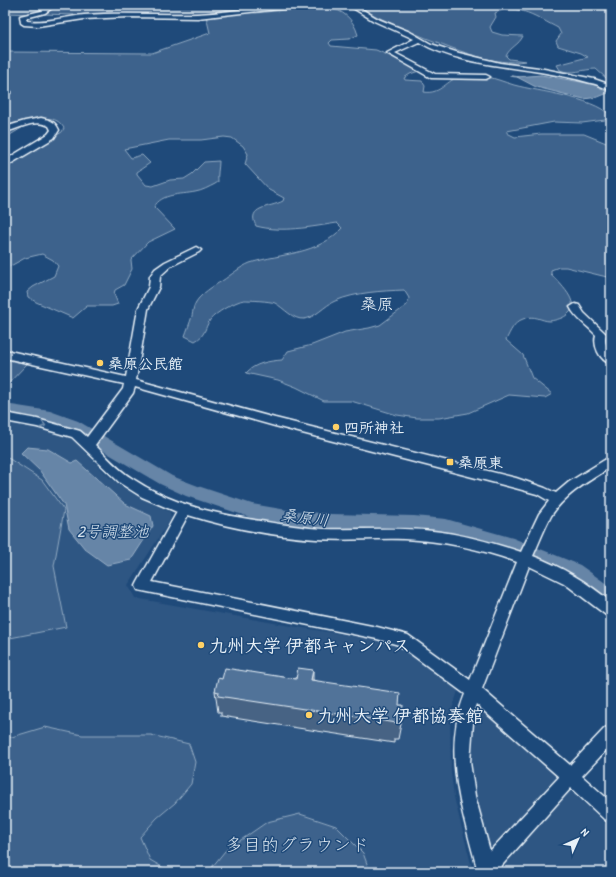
<svg xmlns="http://www.w3.org/2000/svg" width="616" height="877" font-family="'Patrick Hand','Klee One',sans-serif">
<style>
.built{fill:#2e5683}
.green{fill:#3c628c;stroke:#92aac2}
.water{fill:#6685a7;stroke:#9ab0c7}
.lines{fill:none;stroke-linecap:round;stroke-linejoin:round}
.stream{stroke:#9ab0c7;stroke-width:1.5}
.river{fill:#6685a7;fill-rule:evenodd}
.minor-casing{stroke:#e8f1f8;stroke-width:3}
.minor{fill:#1f4a7a;fill-rule:evenodd}
.wall{fill:#466384;stroke:#e8f1f8}
.shaded-wall{fill:#39506b;stroke:#e8f1f8}
.building{fill:#517399;stroke:#e8f1f8}
.oneway{stroke:#6f8dac}
.poi-dot{fill:#ffd166;stroke:#1f4a7a;stroke-width:1.5}
.labels{text-anchor:middle;dominant-baseline:central;stroke-width:3;stroke-linejoin:round;paint-order:stroke}
.poi-label{font-size:15px;font-weight:bold;fill:#e8f1f8;stroke:#1f4a7a;text-anchor:start}
.water-label{font-size:16px;font-style:italic;fill:#d4e1ec;stroke:#1f4a7a}
.quarter-label{font-size:17px;fill:#e8f1f8;stroke:#1f4a7a}
.near-poi-label{font-size:18px;font-weight:bold;fill:#e8f1f8;stroke:#1f4a7a;text-anchor:start}
.near-park-label{font-size:18px;fill:#d7e3ed;stroke:#1f4a7a}
</style>
<rect width="100%" height="100%" fill="#1f4a7a"/>
<filter id="ink" filterUnits="userSpaceOnUse"><feTurbulence type="fractalNoise" baseFrequency=".025" numOctaves="2"/><feDisplacementMap in="SourceGraphic" scale="8" xChannelSelector="R" yChannelSelector="G"/><feConvolveMatrix kernelMatrix="1 2 1 2 8 2 1 2 1" color-interpolation-filters="sRGB"/></filter>
<g filter="url(#ink)">
<path class="built" d="M5 419 68 435 110 478 135 495 170 512 171 519 128 585 135 598 279 624 390 642 403 648 458 691 450 715 451 773 454 797 473 872H5Z
M478 703 611 829V872H494L474 789 471 743Z"/>
<path class="green" d="M5 5H73L124 9 139 5H256L210 12 214 16 245 11 255 13 286 10V8C314 6 348 0 358 35L349 39 332 40 329 43 331 46 376 50 422 70 410 74 404 78 405 80 422 81 425 86 424 92C441 95 447 79 460 77 467 76 477 75 484 76 494 78 504 82 514 85 540 92 591 97 610 115L605 120 582 123 554 122 507 131V133L515 137 541 134H584L611 145V278L566 267H559L551 270V274C559 283 582 303 568 314 564 318 556 320 550 321 541 321 535 314 523 319 514 322 510 332 506 340L523 355 532 378 552 394 545 398 509 395 468 413 439 418H417L397 415 351 401H324L296 387 278 380 246 373C255 363 269 361 282 360L288 351 312 345 345 332 369 328 380 325 407 305 409 298 404 290C381 291 357 292 335 301 325 305 315 318 304 319 293 320 284 308 275 303 270 301 250 300 244 300 236 301 215 313 210 320 204 329 206 335 195 341L185 336C187 330 190 323 192 316 193 311 193 307 196 302 201 294 213 286 222 281 231 275 240 267 250 263 282 253 318 255 342 228L337 223C311 227 282 233 256 226 246 206 270 208 283 201L284 198 269 190 245 164 248 154 243 146 232 138 224 137 201 140H169L124 149 131 158 142 155 150 163 137 172V174L146 185 153 186 170 180 184 179 192 174 204 162 219 161C219 168 217 174 218 182L215 184C209 187 202 191 195 192 180 195 162 193 154 207L175 229 148 242 131 260 132 269 124 285 115 290 114 294 118 304 112 306H87L73 318 36 302 28 297 27 292 33 287 54 276 58 266 53 260 42 254 25 258 5 269V168L30 151 62 132 64 128C50 105 20 130 5 138V52L152 53 210 33 206 16 109 13 76 15 5 13Z
M357 5H611V81L606 78 596 69C584 69 571 75 560 70L557 65 588 57 581 53 558 46 556 41 561 34 558 28C538 18 517 2 495 13L496 17 490 27 492 32 502 35 523 36C519 45 510 47 506 56L509 59 526 61C493 66 461 51 431 40 406 30 380 20 357 5Z
M5 359 27 364 5 387Z
M5 456 42 480 64 510 54 566 66 627 5 639Z
M45 727 82 735H151L189 744 195 762 191 784 175 803 157 818 140 837 150 860 171 872H5V739Z
M300 814 336 826 363 853 370 872H208L225 851 267 822Z"/>
<path class="water" d="M541 75 598 85 608 93 598 97 584 99 536 87 517 77Z
M27 447 48 449 72 463 77 461 125 504 151 516 153 526 131 560 107 565 85 549 69 529 64 505 40 471 21 453Z"/>
<g class="lines">
<path class="stream" d="M510 76 519 77
M601 89 611 91"/>
<path class="river" d="M5 404 50 411 78 421 172 476 198 486 252 504 287 510 331 514 414 516 446 519 513 538 580 565 611 587V606L604 604 568 575 503 549 446 533 414 530 331 528 287 524 252 518 186 496 160 484 66 429 47 421 5 414Z"/>
<defs>
<path id="minor" d="M49 5H56L45 13 26 18 27 21C46 23 65 17 84 15 122 12 159 15 197 14 230 13 263 5 297 5L294 7 198 18 128 17 84 19 38 26 24 25 21 23 20 16 41 11Z
M348 5H355L378 19 410 32 431 44 459 53 500 63 539 68 594 79 611 85V90C604 88 598 84 591 83 574 78 557 75 540 72 499 65 455 63 419 42L395 53 435 74 486 75 490 77 486 79 431 78 387 53 414 39 374 21Z
M5 88 11 92 5 96Z
M41 118C50 120 55 121 59 130L54 138 5 167V160L48 134 51 130 49 126C35 118 19 129 5 132V127L25 121Z
M196 247 201 250 199 252 171 266 160 276 159 287 148 309 136 380 275 418 516 478 545 488 556 493 569 482 611 456V467C589 481 565 494 551 516 544 529 539 543 533 556 562 567 587 582 611 602V617L606 615 564 583 529 566 482 689 570 765 605 728 611 725V745L582 776 611 802V823L605 820 571 788 496 872H478C463 814 441 752 465 694L399 645 377 639 138 590 136 586 138 582 177 512 142 497 120 483 72 437 37 427 5 421V413L37 419 80 431 87 437 123 389 124 384 5 358V350L126 377 138 309 149 287 150 276 155 269 165 262ZM135 387 275 426 515 488 537 494 549 501 539 514 521 552C493 543 463 534 433 531 397 527 361 530 324 529 305 528 286 525 267 522 221 515 173 506 133 479 118 470 107 457 95 445L133 393ZM188 515C229 528 274 536 316 539 346 541 375 538 404 539 443 541 481 549 517 562L470 680 408 635 377 627 152 582ZM476 704 559 777 490 851 475 796 470 762 474 710Z
M575 304 579 305 584 313 606 334C604 345 607 345 611 353 612 356 611 361 611 364 599 360 593 345 596 335 587 325 576 319 570 307Z"/>
</defs>
<use href="#minor" class="minor-casing"/>
<use href="#minor" class="minor"/>
</g>
<path class="wall" d="M222 679H296L313 680 399 705 402 719 398 739H394V743L221 716V712H218L215 691Z"/>
<path class="shaded-wall" d="M313 670V691L311 680Z"/>
<path class="building" d="M225 668 296 679 298 668 313 670 311 680 400 693 399 705H403L402 719H398L397 723 218 696 219 692 215 691 218 678 222 679Z"/>
<defs><path id="oneway-chevron" d="M-2-3.5L2.5 0L-2 3.5" fill="none" stroke-width="1.6" stroke-linecap="round" stroke-linejoin="round"/></defs>
<use class="oneway" href="#oneway-chevron" transform="translate(43 425) rotate(16)"/>
</g>
<g class="poi-dot">
<circle cx="100" cy="363" r="4"/>
<circle cx="336" cy="427" r="4"/>
<rect x="446" y="458" width="8" height="8" rx="2"/>
<circle cx="201" cy="645" r="4"/>
<circle cx="309" cy="715" r="4"/>
</g>
<g class="labels">
<g class="poi-label">
<text x="108" y="363">桑原公民館</text>
<text x="344" y="427">四所神社</text>
<text x="458" y="462">桑原東</text>
</g>
<g class="water-label">
<text transform="translate(305 517) rotate(7)">桑原川</text>
<text x="113" y="531">2号調整池</text>
</g>
<g class="quarter-label">
<text x="377" y="303">桑原</text>
</g>
<g class="near-poi-label">
<text x="209" y="645">九州大学 伊都キャンパス</text>
<text x="317" y="715">九州大学 伊都協奏館</text>
</g>
<g class="near-park-label">
<text x="297" y="844">多目的グラウンド</text>
</g>
</g>
<rect width="616" height="877" fill="none" stroke="#1f4a7a" stroke-width="20"/>
<rect x="10" y="10" width="596" height="857" fill="none" stroke="#e8f1f8" stroke-width="1.5" filter="url(#ink)"/>
<g transform="translate(578 839) rotate(45)" stroke="#1f4a7a" stroke-width="3" paint-order="stroke">
<path d="M0-3L7 15L0 10L-7 15Z" fill="#e8f1f8"/>
<text y="-6" font-size="11" font-weight="bold" text-anchor="middle" fill="#e8f1f8">N</text>
</g>
</svg>
